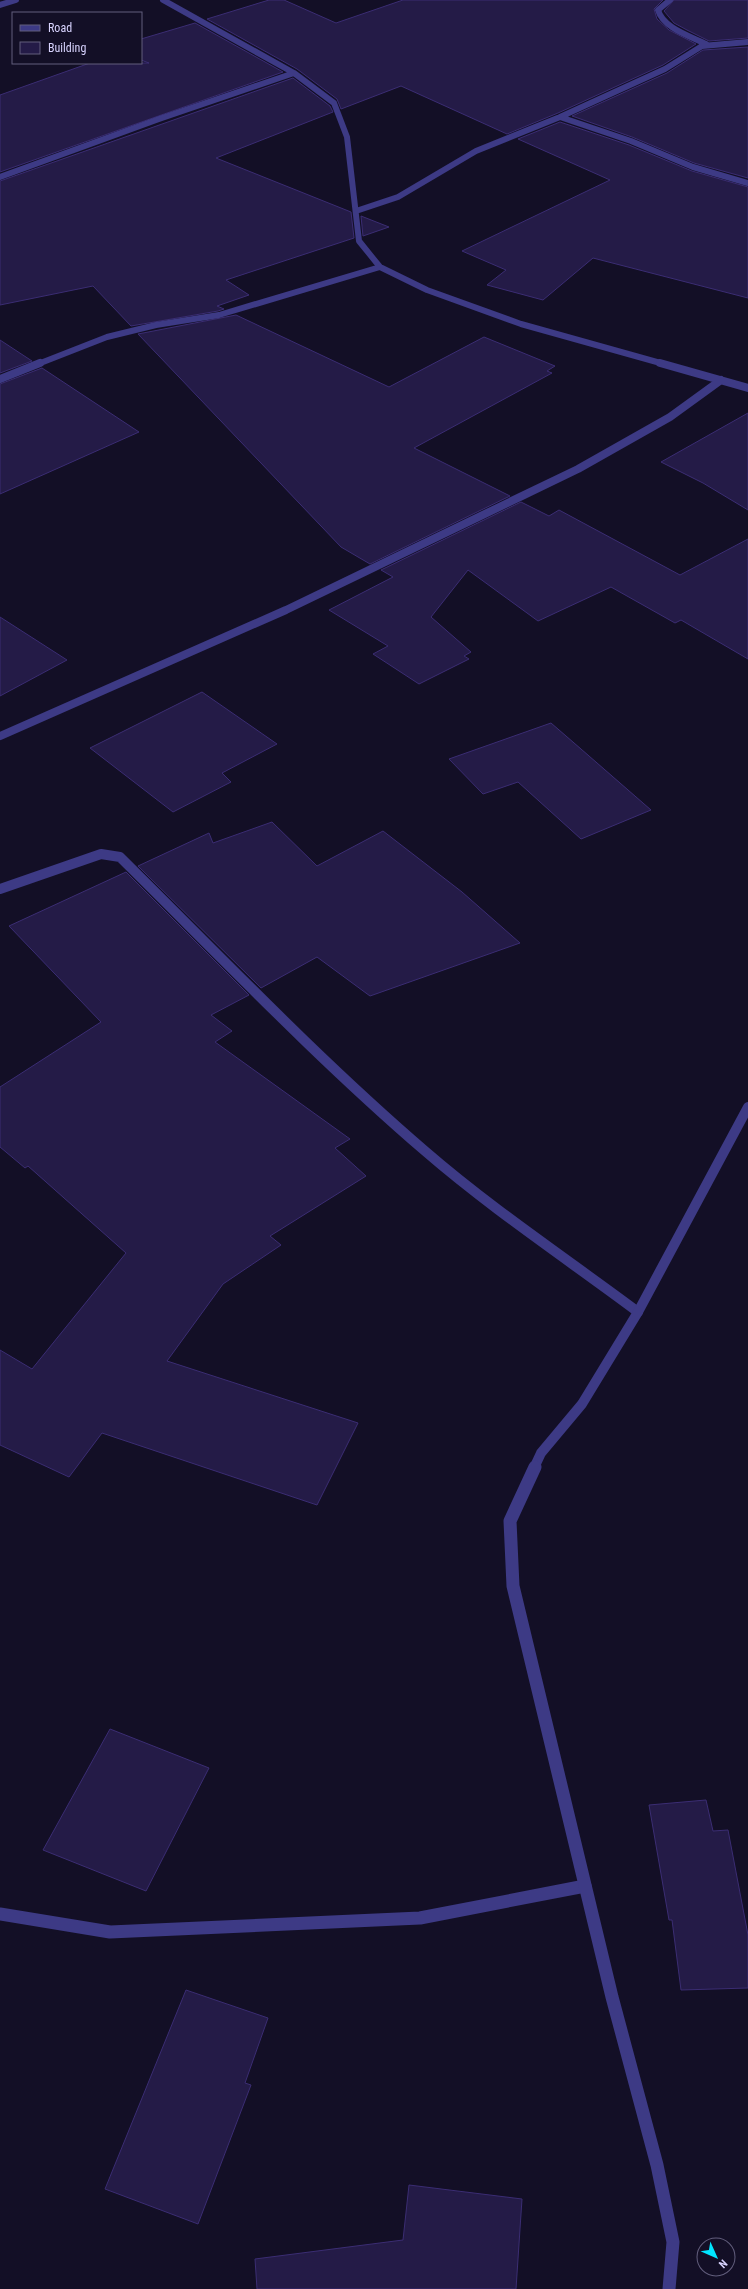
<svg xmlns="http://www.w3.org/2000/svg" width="748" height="2289" font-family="'Roboto Condensed',sans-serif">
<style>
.building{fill:#241b47;stroke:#3b2d73}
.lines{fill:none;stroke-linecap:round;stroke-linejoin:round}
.minor-far3{stroke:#3d3a85;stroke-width:6}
.minor-far2{stroke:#3d3a85;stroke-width:8}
.minor-far1{stroke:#3d3a85;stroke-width:10}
.minor{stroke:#3d3a85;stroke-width:13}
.tertiary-far1{stroke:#3d3a85;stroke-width:10}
.tertiary{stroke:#3d3a85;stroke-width:13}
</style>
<rect width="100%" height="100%" fill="#130f26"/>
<path class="building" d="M269 0H284L336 23 403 0H663L654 9 657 19 669 30 696 44 663 65 558 113 507 134 401 86 341 109 337 99 297 69 207 19Z
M674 0H748V38L709 41 687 30 674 23 664 11Z
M195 23 283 72 0 172V95L90 63H149L141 60V39Z
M748 47V178L694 163 632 137 572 116 667 73 703 50Z
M293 78 330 106 333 112 216 158 351 212 354 238 226 280 249 295 217 306 224 309 218 311 131 326 93 286 0 305V181Z
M560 122 629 145 692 171 748 187V298L593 258 543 300 487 285 506 270 462 251 610 180 518 139Z
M361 216 389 227 363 236Z
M236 315 389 387 484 337 555 366 547 371 552 373 414 448 510 496 370 564 341 547 138 334Z
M0 340 32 361 0 373Z
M42 368 139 432 0 494V384Z
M748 413V510L703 483 661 462Z
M521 502 549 516 559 510 680 575 748 539V659L681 620 675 623 611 587 538 621 468 570 431 617 471 652 464 656 469 659 419 684 373 654 388 646 329 610 393 577 381 570Z
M0 617 67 660 0 696Z
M202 692 277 744 222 773 231 782 173 812 90 748Z
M551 723 581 749 651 810 581 839 518 782 483 794 449 759Z
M272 822 317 866 383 831 462 892 520 943 370 996 317 957 261 988 138 866 209 833 213 843Z
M126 872 249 995 211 1015 232 1031 215 1042 350 1139 335 1148 366 1176 270 1236 281 1245 223 1284 167 1361 358 1423 317 1505 102 1433 69 1477 0 1445V1350L32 1369 126 1253 28 1166 25 1168 0 1147V1087L101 1022 9 926Z
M110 1729 209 1768 146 1891 43 1850Z
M706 1800 713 1831 728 1830 748 1935V1988L681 1990 672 1920H669L649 1805Z
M186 1990 268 2018 245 2083 251 2085 198 2224 105 2189Z
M409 2185 522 2199 516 2289H257L255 2259 403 2240Z"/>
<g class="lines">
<path class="minor-far3" d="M163 0 294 73 334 103 347 137 359 241 380 267 427 290 521 324 664 364
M670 0 658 10C663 28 690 36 706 44
M0 5 16 0
M560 117 631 141 693 167 748 183
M0 177 159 119 294 73
M356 211 398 197 476 151 560 117 665 69 702 46 748 42
M38 364 107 337 156 325 219 315 380 267"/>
<path class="minor-far2" d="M660 363 748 388
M0 379 40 363
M0 736 286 610 578 469 670 417 721 380"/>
<path class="minor-far1" d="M0 889 101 854 120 857C220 956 318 1059 425 1151 492 1209 567 1259 638 1312"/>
<path class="minor" d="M0 1914 110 1932 420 1918 585 1886"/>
<path class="tertiary-far1" d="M534 1468 541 1453 582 1404 638 1312 748 1107"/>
<path class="tertiary" d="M535 1467 510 1521 513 1586 612 1997 657 2165 673 2242 669 2289"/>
</g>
<rect x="12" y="12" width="130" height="52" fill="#130f26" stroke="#625e7d"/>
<rect x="20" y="25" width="20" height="6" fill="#3d3a85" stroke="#625e7d"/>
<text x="48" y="32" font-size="12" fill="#d9d4ff">Road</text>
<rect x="20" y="42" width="20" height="12" fill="#241b47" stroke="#625e7d"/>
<text x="48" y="52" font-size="12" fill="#d9d4ff">Building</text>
<g transform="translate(716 2257) rotate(135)"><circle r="19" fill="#130f26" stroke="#625e7d"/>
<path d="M0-3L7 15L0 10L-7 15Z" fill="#00e5ff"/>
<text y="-6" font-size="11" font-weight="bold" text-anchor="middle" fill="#d9d4ff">N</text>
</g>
</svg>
